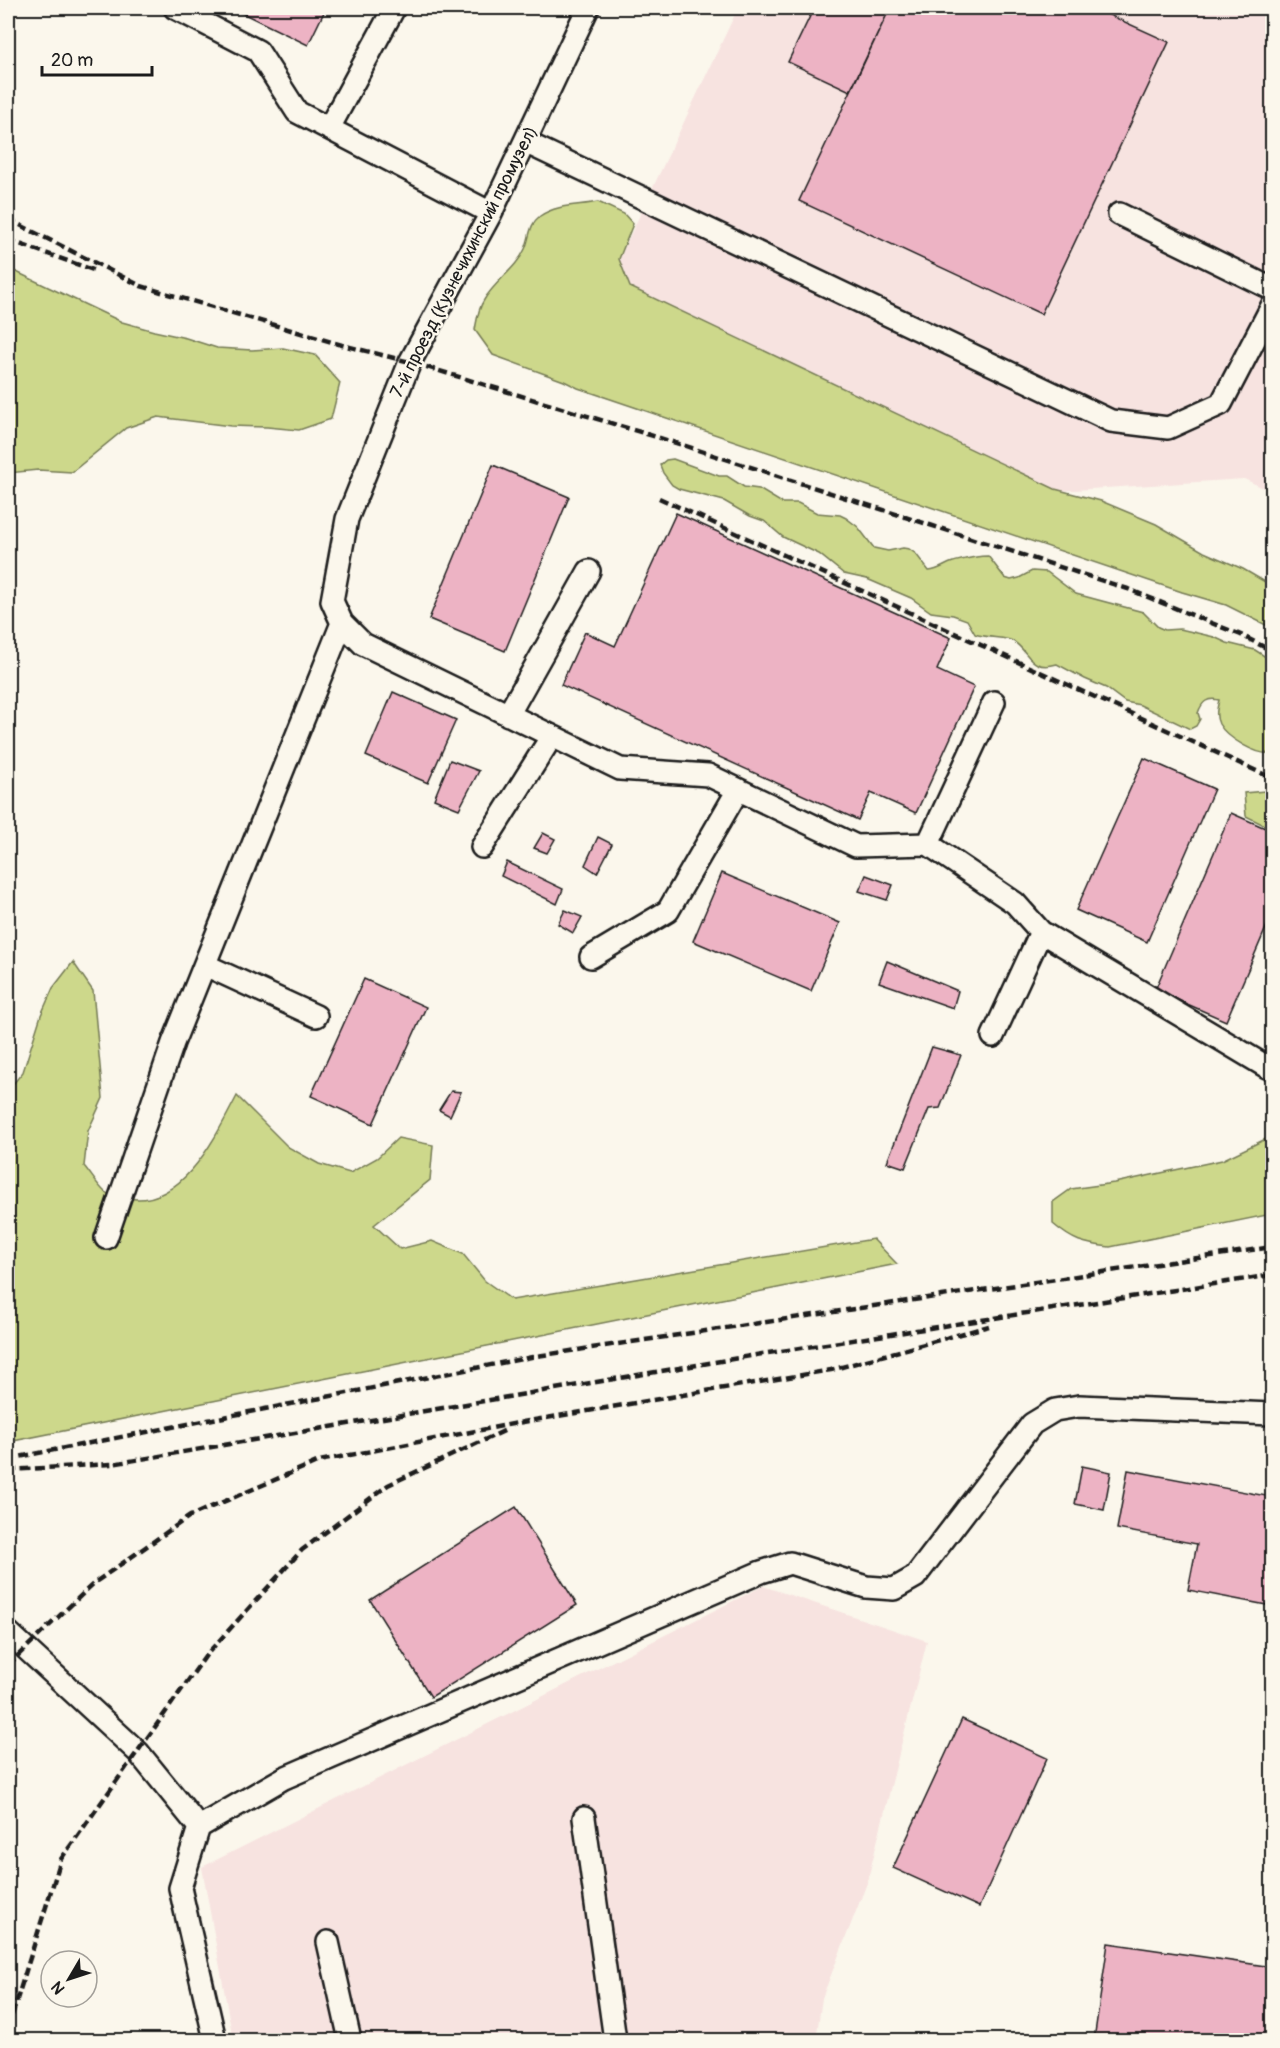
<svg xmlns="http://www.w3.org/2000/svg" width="1280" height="2048" font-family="Pangolin,sans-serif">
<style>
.built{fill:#f7e3e0}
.green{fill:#cdd88b;stroke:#747a54;stroke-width:1.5}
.building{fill:#edb3c4;stroke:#1c1c1c;stroke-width:1.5}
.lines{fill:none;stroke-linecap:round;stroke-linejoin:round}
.service-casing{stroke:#1c1c1c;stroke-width:26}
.service{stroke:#fbf7ec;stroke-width:21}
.rail{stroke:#1c1c1c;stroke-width:4.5;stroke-dasharray:9 4.5;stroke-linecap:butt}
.labels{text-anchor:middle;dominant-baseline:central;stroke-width:5;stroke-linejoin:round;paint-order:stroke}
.street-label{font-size:18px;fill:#1c1c1c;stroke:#fbf7ec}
</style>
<rect width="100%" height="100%" fill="#fbf7ec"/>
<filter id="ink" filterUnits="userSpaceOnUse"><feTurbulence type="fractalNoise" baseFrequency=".0167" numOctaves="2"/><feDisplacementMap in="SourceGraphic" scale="12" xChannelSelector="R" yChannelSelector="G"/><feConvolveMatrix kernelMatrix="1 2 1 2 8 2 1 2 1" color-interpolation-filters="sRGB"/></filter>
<g filter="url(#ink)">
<path class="built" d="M738 8H1272V492L1244 479 1059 491 630 287 619 259Z
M763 1586 927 1641 867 1883 822 1998 816 2040H233L202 1867Z"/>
<path class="green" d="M598 202 624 214 633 224 619 259 630 287 1055 489 1101 501 1156 524 1204 552 1243 569 1272 586V628L1226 605 1182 592 578 388 564 381 493 355 475 330C477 319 478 309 484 300 495 281 516 269 525 249 530 238 529 224 540 216 557 204 579 206 598 202Z
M8 268 122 322 154 331 186 338 217 348 252 350 283 348 315 355 340 383 331 419 299 430 267 427 231 426 158 417 126 428 72 472 38 470 8 473Z
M673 459 719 476H727L744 487 759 489 782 503H798L817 513 840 515 846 518 858 527 874 548 888 551 903 548 909 549 916 554 929 571C939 570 944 565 953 562 965 559 976 556 988 556L1005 578 1011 580 1019 578 1032 571 1047 572 1076 594 1143 612 1158 627 1165 630 1180 629 1214 637 1227 643 1255 650 1272 661V753C1257 756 1227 738 1219 724 1215 716 1217 708 1219 700 1207 697 1202 702 1198 713L1200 719 1196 726 1190 729 1140 705 1125 702 1106 688 1085 679 1057 664C1030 672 1030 652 1013 641 1008 637 985 638 975 634L967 620 953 615 931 612 911 598 867 579 844 574 819 554 783 537 764 521 750 516 724 501 679 489 672 485 663 473 660 465 666 460Z
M1265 791 1272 794V829L1246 816 1244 793Z
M73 962 93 991 103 1098 88 1131 84 1166C91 1174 97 1185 105 1192 110 1196 120 1196 127 1198 182 1209 216 1136 237 1096L288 1147 319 1164 350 1173 377 1158 398 1138 433 1145 430 1180 374 1225 400 1249 432 1241 463 1254 485 1281 512 1300 873 1239 897 1264 8 1442V1090L23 1072 41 1015 53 988Z
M1272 1136V1214L1110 1247C1083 1244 1073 1241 1053 1224V1202L1071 1189 1114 1183 1222 1160Z"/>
<path class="building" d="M232 8H326L308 45Z
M814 8H890L850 91 788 62Z
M890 8H1094L1169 42 1041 314 799 201Z
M493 465 569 497 505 651 429 619Z
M676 513 951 638 937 670 974 687 916 813 871 793 858 820 561 685 585 632 615 646Z
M393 692 456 720 428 783 366 756Z
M1144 758 1214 789 1147 942 1076 910Z
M450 760 479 771 459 809 434 799Z
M1231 813 1272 831V914L1226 1021 1155 990Z
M543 833 555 839 547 853 534 848Z
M598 837 612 844 597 873 585 865Z
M507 862 563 889 557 904 501 876Z
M722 873 840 923 811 991 693 941Z
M866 875 893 885 887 900 859 891Z
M565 910 582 917 573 933 558 924Z
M887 961 958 991 953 1008 879 982Z
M364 979 426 1007 373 1124 311 1096Z
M932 1047 961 1055 940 1108 929 1109 905 1168 887 1162Z
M451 1091 461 1092 450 1116 439 1110Z
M1082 1466 1111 1472 1104 1510 1075 1504Z
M1128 1470 1272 1497V1606L1188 1590 1197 1544 1117 1529Z
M516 1507 577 1605 431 1697 370 1600Z
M962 1719 1047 1758 979 1907 893 1868Z
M1108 1943 1272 1967V2040H1094Z"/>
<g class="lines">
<defs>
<path id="service" d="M175 8 258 51 297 112 491 213
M588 8 491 213 410 362 347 519 332 601 342 623 363 644 620 769 708 775 856 846 928 844 1015 903 1041 932 993 1036
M329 128 394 8
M525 142 1111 421 1168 428 1221 404 1272 306
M1119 214 1272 289
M508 715 589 571
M928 844 994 702
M482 847 552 736
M1041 932 1267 1067
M591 957 668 911 738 790
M205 965 316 1016
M106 1238 173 1043 342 623
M8 1632 138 1752 199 1827
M584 1818 615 2040
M328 1942 350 2040
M215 2040 180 1888 199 1827 284 1778 761 1572 790 1563 866 1587 894 1589 915 1577 1032 1424 1055 1410 1079 1406 1272 1414"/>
</defs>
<use href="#service" class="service-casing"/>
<use href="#service" class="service"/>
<path class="rail" d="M8 219 141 286 342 345 410 362 673 442 930 525 1128 589 1241 635 1272 651
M8 240 93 270
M659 498 1272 778
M8 1459 537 1356 1272 1247
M8 1470 112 1464 762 1354 1272 1275
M8 1665 94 1583 190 1516 319 1461 523 1422 831 1370 989 1326
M8 2028 61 1859 207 1654 302 1550 388 1485 506 1430"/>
</g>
</g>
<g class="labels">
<g class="street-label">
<text transform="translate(464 262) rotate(-63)">7-й проезд (Кузнечихинский промузел)</text>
</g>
</g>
<rect width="1280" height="2048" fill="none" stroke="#fbf7ec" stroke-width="30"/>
<rect x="15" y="15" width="1250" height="2018" fill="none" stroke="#1c1c1c" stroke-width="2" filter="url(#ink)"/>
<g transform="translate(69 1979) rotate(231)"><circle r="28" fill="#fbf7ec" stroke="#a29f99" stroke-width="1.5"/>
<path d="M0-4.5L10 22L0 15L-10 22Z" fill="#1c1c1c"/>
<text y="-9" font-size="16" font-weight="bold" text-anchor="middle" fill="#1c1c1c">N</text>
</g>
<path d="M42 66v9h110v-9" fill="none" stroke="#1c1c1c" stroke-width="3"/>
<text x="51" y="66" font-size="18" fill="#1c1c1c" stroke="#fbf7ec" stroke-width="4.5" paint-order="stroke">20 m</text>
</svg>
